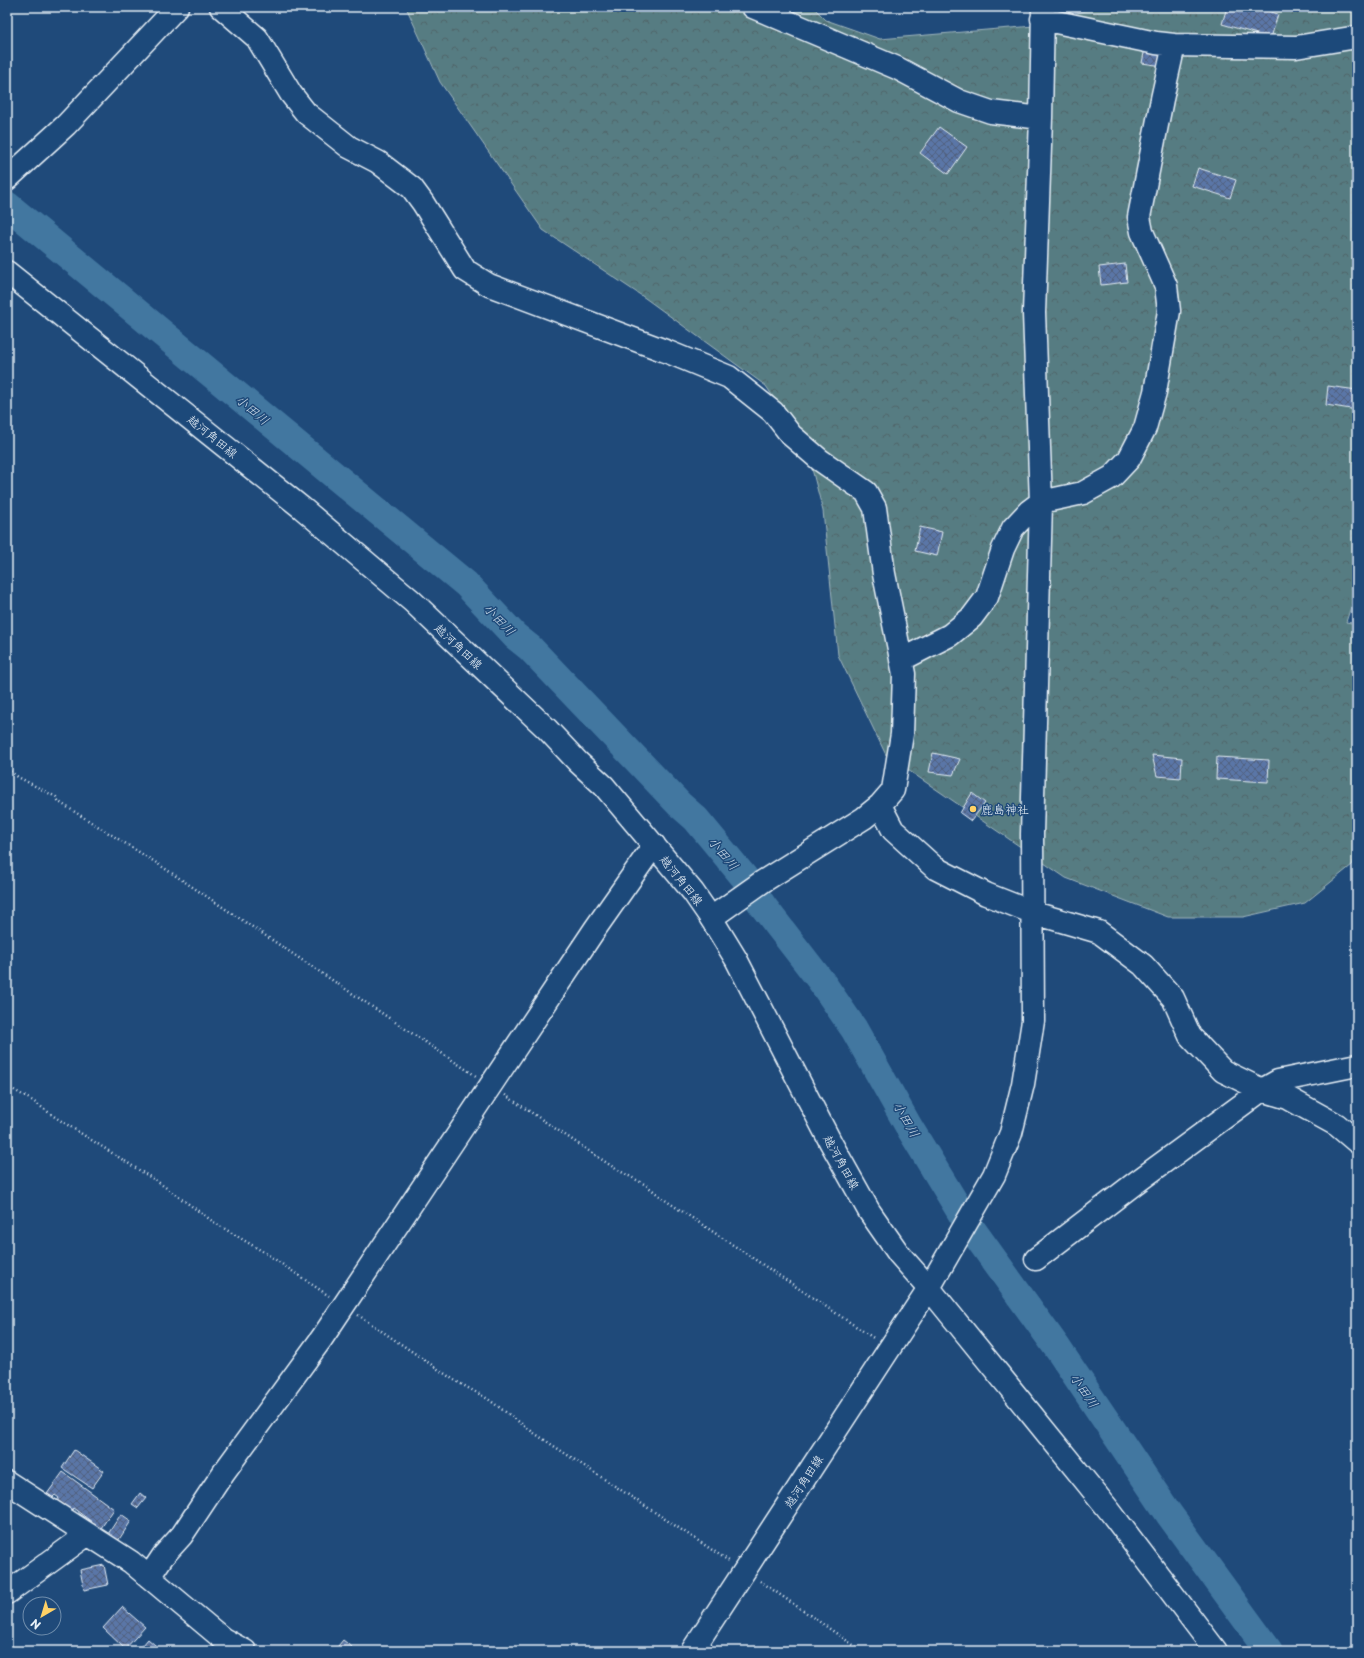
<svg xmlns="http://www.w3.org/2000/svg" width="1364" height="1658" font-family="'Playpen Sans','Klee One',sans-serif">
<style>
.forest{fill:url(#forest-crowns);stroke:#a0b6bd}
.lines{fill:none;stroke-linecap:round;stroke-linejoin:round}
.river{stroke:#4277a0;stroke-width:28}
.building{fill:url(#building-cross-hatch);stroke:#e8f1f8}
.minor-casing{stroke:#e8f1f8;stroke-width:25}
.major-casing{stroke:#e8f1f8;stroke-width:25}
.path{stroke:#e8f1f8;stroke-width:2.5;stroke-dasharray:1 3;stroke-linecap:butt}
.minor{stroke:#1f4a7a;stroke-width:22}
.major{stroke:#1f4a7a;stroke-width:22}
.poi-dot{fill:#ffd166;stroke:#1f4a7a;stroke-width:1.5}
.labels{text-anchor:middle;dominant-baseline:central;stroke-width:3;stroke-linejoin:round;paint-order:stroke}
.street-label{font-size:12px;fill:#e8f1f8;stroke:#1f4a7a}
.poi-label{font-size:12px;fill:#e8f1f8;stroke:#1f4a7a;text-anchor:start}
.water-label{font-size:13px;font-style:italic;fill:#cfdfeb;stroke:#1f4a7a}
</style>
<defs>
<pattern id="forest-crowns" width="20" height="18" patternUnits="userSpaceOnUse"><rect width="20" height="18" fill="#577c82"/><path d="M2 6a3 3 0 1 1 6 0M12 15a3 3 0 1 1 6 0" fill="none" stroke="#4f6569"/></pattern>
<pattern id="building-cross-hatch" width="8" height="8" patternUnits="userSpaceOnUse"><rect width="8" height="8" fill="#5a76a7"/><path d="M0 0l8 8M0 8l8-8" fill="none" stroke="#51617d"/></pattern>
</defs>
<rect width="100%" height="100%" fill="#1f4a7a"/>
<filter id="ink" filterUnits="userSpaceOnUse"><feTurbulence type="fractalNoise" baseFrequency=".025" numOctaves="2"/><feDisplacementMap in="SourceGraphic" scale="8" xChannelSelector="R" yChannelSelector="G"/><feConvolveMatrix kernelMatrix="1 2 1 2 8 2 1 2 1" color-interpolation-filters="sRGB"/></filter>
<g filter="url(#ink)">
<path class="forest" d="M406 7H813L826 20 880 39 1046 25 1094 7H1357V588L1346 622 1357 624V855L1352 865 1305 903 1243 917H1168L1066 878 886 755 838 655 823 511 806 446 766 386 645 298 543 230 440 82Z"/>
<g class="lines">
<path class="river" d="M7 205 466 584 515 636 530 648 679 804 696 819 744 877 763 906 821 981 854 1029 909 1127 966 1221 1058 1349 1169 1514 1269 1651"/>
</g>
<path class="building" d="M1227 7H1254L1278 14 1271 38 1222 24Z
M1145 48 1165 51 1163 66 1142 63Z
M939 127 967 147 948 174 920 153Z
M1198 168 1236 180 1230 198 1192 186Z
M1125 264 1127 282 1101 285 1099 267Z
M1328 386 1357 390V410L1326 405Z
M920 527 942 532 937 556 915 551Z
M933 753 960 759 953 775 929 772Z
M1152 755 1182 758 1181 778 1157 776Z
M1217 757 1269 760 1268 782 1216 779Z
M972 793 985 803 971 821 960 813Z
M74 1450 104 1471 92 1488 62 1468Z
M63 1472 114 1509 99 1531 90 1525 92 1522 73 1508 70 1512 56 1502 59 1498 55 1495 52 1498 47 1494Z
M140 1493 146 1498 138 1508 132 1504Z
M121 1514 131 1521 118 1541 108 1534Z
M104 1565 108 1585 84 1590 80 1570Z
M122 1607 145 1627 125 1649 103 1628Z
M148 1639 162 1651H138Z
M343 1640 352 1647 349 1651H334Z"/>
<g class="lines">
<defs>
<path id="minor" d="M221 7 257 38 291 94 306 113 349 147 378 162 412 188 423 203 465 270 489 285 668 352 729 377 773 412 791 435 820 460 866 492 875 508 884 574 904 674 902 734 893 790 880 805 864 818 762 882 711 918
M753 7 897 68 959 101 991 112 1041 118
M1043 7 1041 118 1034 313 1041 502 1032 834 1033 1021 1023 1084 1011 1133 994 1175 929 1288 1109 1510 1216 1651
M1042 19 1156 43 1174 45 1296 47 1357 37
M7 179 66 125 177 7
M901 660 950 635 972 617 987 597 1003 549 1013 528 1029 511 1041 502 1083 493 1112 477 1129 459 1145 428 1155 392 1169 311 1166 286 1142 232 1139 217 1162 99 1174 45
M880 805 893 830 935 868 986 894 1034 913 1099 932 1143 965 1173 998 1190 1036 1223 1071 1262 1090 1288 1098 1337 1125 1357 1142
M1036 1259 1134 1184 1262 1090 1278 1081 1357 1065
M7 1482 131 1562 223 1639 245 1651
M149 1577 163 1556 182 1535 224 1472 322 1338 595 929 654 845
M7 1593 88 1534"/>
<path id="major" d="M7 272 302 508 412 601 547 729 578 762 604 786 693 892 711 918 736 959 831 1143 869 1211 899 1254 929 1288 692 1651"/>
</defs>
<use href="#minor" class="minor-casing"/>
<use href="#major" class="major-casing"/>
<path class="path" d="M7 769 18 777 56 797 59 802 155 862 476 1076
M7 1086 33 1101 55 1117 158 1182 215 1223 267 1254 329 1296
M505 1095 616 1169 646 1185 665 1200 875 1339
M358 1315 454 1380 488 1399 534 1433 729 1561
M760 1581 862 1651"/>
<use href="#minor" class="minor"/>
<use href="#major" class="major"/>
</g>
</g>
<circle class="poi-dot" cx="973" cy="809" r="4"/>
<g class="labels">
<g class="street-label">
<text transform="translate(213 436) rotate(39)">越河角田線</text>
<text transform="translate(459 646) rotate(43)">越河角田線</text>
<text transform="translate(682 880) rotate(51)">越河角田線</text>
<text transform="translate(842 1162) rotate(61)">越河角田線</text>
<text transform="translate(803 1481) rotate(-57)">越河角田線</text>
</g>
<g class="poi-label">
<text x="981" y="809">鹿島神社</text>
</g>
<g class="water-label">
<text transform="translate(253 409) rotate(40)">小田川</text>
<text transform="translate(500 619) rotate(46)">小田川</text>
<text transform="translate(724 853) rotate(50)">小田川</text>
<text transform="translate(907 1119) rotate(60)">小田川</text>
<text transform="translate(1085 1390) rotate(56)">小田川</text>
</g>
</g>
<rect width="1364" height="1658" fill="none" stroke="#1f4a7a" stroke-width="24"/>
<rect x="12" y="12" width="1340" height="1634" fill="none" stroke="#e8f1f8" stroke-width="1.5" filter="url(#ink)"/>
<g transform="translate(42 1616) rotate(218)"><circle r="19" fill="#1f4a7a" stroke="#6f8dac"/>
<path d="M0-3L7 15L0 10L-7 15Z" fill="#ffd166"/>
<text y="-6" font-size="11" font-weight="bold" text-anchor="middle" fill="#e8f1f8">N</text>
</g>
</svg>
